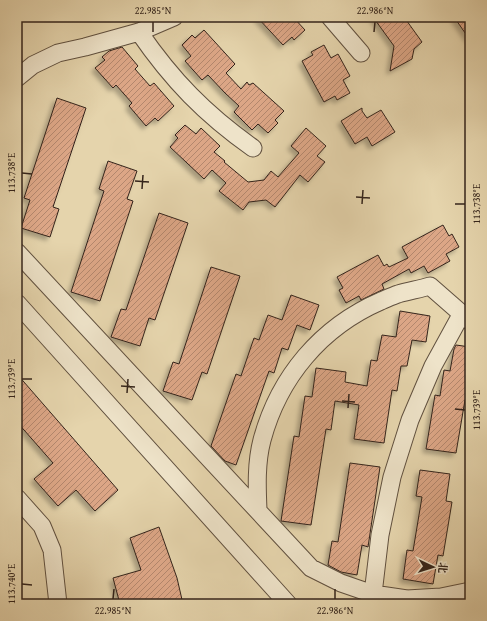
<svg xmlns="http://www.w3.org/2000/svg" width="487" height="621" font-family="'Gentium Book Plus','Noto Serif SC',serif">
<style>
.building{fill:url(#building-hatch);stroke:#34241b;filter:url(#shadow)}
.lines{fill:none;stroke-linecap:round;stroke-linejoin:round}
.minor-casing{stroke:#60503f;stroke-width:19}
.minor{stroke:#eee3c9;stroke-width:17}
.ticks{fill:none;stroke:#34241b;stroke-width:1.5}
.neatline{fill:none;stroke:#34241b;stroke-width:1.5}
.ticks-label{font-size:10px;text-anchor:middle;fill:#34241b}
</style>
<defs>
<pattern id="building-hatch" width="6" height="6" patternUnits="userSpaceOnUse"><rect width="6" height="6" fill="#dca686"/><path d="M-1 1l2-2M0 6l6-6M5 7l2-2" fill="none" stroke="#b3876d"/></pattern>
<filter id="shadow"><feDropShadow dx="-3.5" dy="3.5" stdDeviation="2" flood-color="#0004"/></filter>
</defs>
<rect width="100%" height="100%" fill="#e5d4ac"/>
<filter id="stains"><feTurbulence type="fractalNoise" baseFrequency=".005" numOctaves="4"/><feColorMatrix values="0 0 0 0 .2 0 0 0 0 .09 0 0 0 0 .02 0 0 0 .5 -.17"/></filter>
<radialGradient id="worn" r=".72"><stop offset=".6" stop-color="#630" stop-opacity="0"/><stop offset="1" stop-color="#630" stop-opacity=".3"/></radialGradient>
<path class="building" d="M257 17H293L305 30 294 40 292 37 283 45Z
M373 17H404L422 42 414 49 412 59 390 71 394 46Z
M454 17H470V40Z
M204 30 235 64 226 73 241 89 247 82 249 85 253 83 284 111 275 120 278 123 268 133 258 124 252 130 234 112 239 106 225 93 208 75 202 80 185 61 191 56 182 45 192 35 195 38Z
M324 45 331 58 338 54 350 76 343 80 350 93 337 100 335 96 324 102 302 61 313 55 311 52Z
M122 47 138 66 135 69 150 86 154 83 174 106 158 121 155 118 146 126 129 106 132 103 116 85 113 88 95 68 105 60 102 57 109 51Z
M57 98 86 108 53 207 59 209 50 237 21 228 30 200 24 198Z
M362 108V111L367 118 381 110 395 132 372 146 367 137 355 144 341 121Z
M185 125 196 134 201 128 220 146 214 152 225 161 224 162 248 182 264 180 271 171 278 177 299 153 291 146 306 128 326 146 317 156 325 162 308 182 300 175 275 207 266 200 249 202 243 210 219 191 226 183 212 170 204 179 170 147 178 138 175 135Z
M108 161 137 171 127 199 133 201 100 301 71 292 104 191 99 189Z
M159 213 188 223 155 320 149 318 140 346 111 337 121 309 126 310Z
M443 225 449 236 452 234 459 247 446 254 450 261 428 273 424 266 411 273 409 269 382 284 384 289 361 300 359 296 346 303 339 290 343 288 337 277 378 255 384 266 387 264 389 267 408 258 402 247Z
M211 267 240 276 207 374 202 372 192 400 163 391 173 362 179 364Z
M291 295 319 305 310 330 297 325 288 350 282 348 274 373 269 371 236 465 225 461 211 446 236 374 241 376 254 338 259 340 268 315 282 320Z
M400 311 430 316 426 342 412 340 407 366H401L397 391 392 390 384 443 354 439 359 405 335 401 331 430 326 429 311 525 281 521 294 436 299 437 305 396 312 397 316 368 346 372 345 382 367 386 371 360 377 361 382 335 396 337Z
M456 345 470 347V401L465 400 456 453 426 449 435 395 440 396 444 370 450 371 454 349Z
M17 374 118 490 95 511 76 490 58 506 34 479 53 463 17 422Z
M350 463 380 467 368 547 362 545 357 575 341 572 328 565 332 541 338 542Z
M420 470 450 474 446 501 452 502 443 556 438 555 433 584 403 579 407 550 413 551 422 497 416 496Z
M159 527 177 578 183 604H120L113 578 141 570 130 538Z"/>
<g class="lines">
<defs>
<path id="minor" d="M330 17 361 53
M139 32C172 80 205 114 253 148
M17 78 33 65 58 53 85 47 139 32 174 17
M17 252 311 568 341 583 373 594 407 599 441 597 470 591
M17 303 288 604
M17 498 42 526 52 550 58 604
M258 510C257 487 256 463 262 440 279 377 321 327 381 301 386 299 392 296 398 294 408 291 420 289 430 286L470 321
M373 594 380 535 392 477 410 420 433 366 462 313"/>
</defs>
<use href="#minor" class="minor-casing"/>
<use href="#minor" class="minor"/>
</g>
<path class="ticks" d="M153 32V22M374 32 375 22M22 173 32 174M135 181 149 182M142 189 143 175M356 197 370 198M362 204 363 190M455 204H465M22 379H32M121 386 135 387M127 393 128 379M342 401 355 402M348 408 349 394M455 409 465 410M22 584 32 585M113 599 114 589M335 599V589"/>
<rect width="487" height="621" fill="none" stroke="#e5d4ac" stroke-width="44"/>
<g transform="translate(433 567) rotate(94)" stroke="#eee3c9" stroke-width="3" paint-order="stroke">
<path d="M0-3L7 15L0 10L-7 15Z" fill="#34241b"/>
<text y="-6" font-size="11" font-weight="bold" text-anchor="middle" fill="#34241b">北</text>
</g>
<rect x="22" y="22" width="443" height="577" class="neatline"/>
<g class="ticks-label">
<text x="153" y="14">22.985°N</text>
<text x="375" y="14">22.986°N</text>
<text transform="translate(11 173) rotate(-90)" y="4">113.738°E</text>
<text transform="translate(476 204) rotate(-90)" y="4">113.738°E</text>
<text transform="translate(11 379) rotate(-90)" y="4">113.739°E</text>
<text transform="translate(476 410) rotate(-90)" y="4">113.739°E</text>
<text transform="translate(11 584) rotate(-90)" y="4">113.740°E</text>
<text x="113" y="614">22.985°N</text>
<text x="335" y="614">22.986°N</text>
</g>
<rect width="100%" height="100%" filter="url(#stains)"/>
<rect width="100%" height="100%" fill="url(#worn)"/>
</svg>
